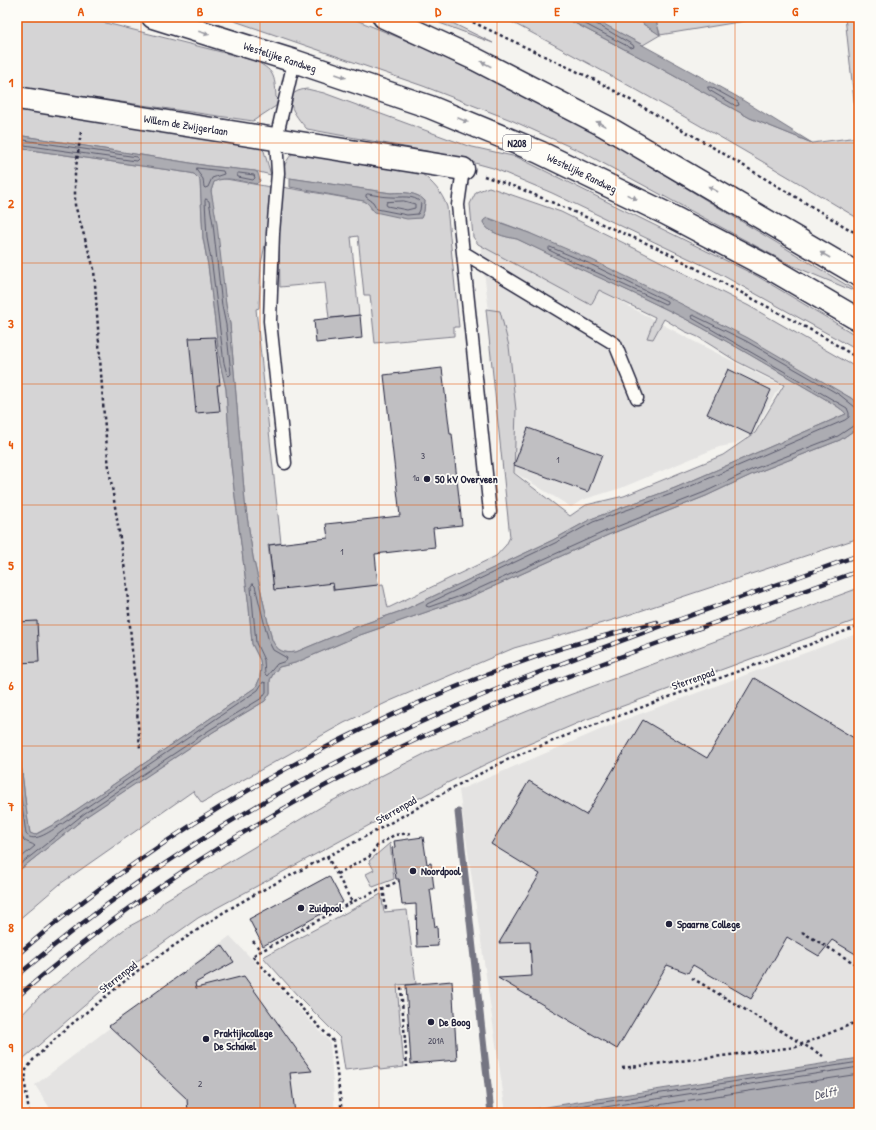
<svg xmlns="http://www.w3.org/2000/svg" width="876" height="1130" font-family="'Patrick Hand',sans-serif">
<style>
.built{fill:#e4e3e2}
.green{fill:#d5d4d5;stroke:#7c7b88}
.water{fill:#acacb2;stroke:#757582}
.lines{fill:none;stroke-linecap:round;stroke-linejoin:round}
.shore{stroke:#59596b;stroke-width:1}
.stream{stroke:#757582;stroke-width:7}
.building{fill:#c0bfc2;stroke:#22223b}
.service-casing{stroke:#22223b;stroke-width:15}
.minor-casing{stroke:#22223b;stroke-width:25}
.primary-casing{stroke:#22223b;stroke-width:25}
.path{stroke:#22223b;stroke-width:2.5;stroke-dasharray:3 3;stroke-linecap:butt}
.service{stroke:#fdfcf7;stroke-width:12}
.minor{stroke:#fdfcf7;stroke-width:22}
.primary{stroke:#fdfcf7;stroke-width:22}
.rail-casing{stroke:#22223b;stroke-width:4.5}
.rail{stroke:#fdfcf7;stroke-width:3;stroke-dasharray:9;stroke-linecap:butt}
.oneway{fill:#9a9aa2}
.grid{fill:none;stroke:#e8590c;stroke-width:1;stroke-opacity:0.55}
.poi-dot{fill:#22223b;stroke:#fdfcf7;stroke-width:1.5}
.labels{text-anchor:middle;dominant-baseline:central;stroke-width:3.5;stroke-linejoin:round;paint-order:stroke}
.number-label{font-size:9px;fill:#4a495d}
.shield{fill:#fdfcf7;stroke:#646373;stroke-width:1}
.shield-label{font-size:10px;font-weight:bold;fill:#22223b}
.street-label{font-size:11px;fill:#22223b;stroke:#fdfcf7}
.poi-label{font-size:11px;font-weight:bold;fill:#22223b;stroke:#fdfcf7;text-anchor:start}
.water-label{font-size:12px;font-style:italic;fill:#59596b;stroke:#fdfcf7}
.neatline{fill:none;stroke:#e8590c;stroke-width:1.5}
.grid-label{font-size:13px;text-anchor:middle;font-weight:bold;fill:#e8590c}
</style>
<rect width="100%" height="100%" fill="#f4f3ef"/>
<filter id="ink" filterUnits="userSpaceOnUse"><feTurbulence type="fractalNoise" baseFrequency=".025" numOctaves="2"/><feDisplacementMap in="SourceGraphic" scale="8" xChannelSelector="R" yChannelSelector="G"/><feConvolveMatrix kernelMatrix="1 2 1 2 8 2 1 2 1" color-interpolation-filters="sRGB"/></filter>
<g filter="url(#ink)">
<path class="built" d="M490 231 693 341 782 386 775 394 754 433 735 444 719 447 621 488 582 500 571 507 509 469 481 248Z
M859 633V1058L506 1113 459 790 621 721Z
M230 936 330 1042 335 1113H53L35 1085Z"/>
<path class="green" d="M17 17H82L253 60C274 70 275 75 276 97L278 99 276 106 253 121 17 87Z
M223 17H349L429 50 527 97 617 146 853 289 851 290 791 265 586 154 511 120 423 86Z
M425 17H440L493 43 429 19Z
M502 17H563L649 62 750 118 812 143 858 137 845 17H859V219C742 148 623 81 502 17Z
M588 17H642L643 24 660 34 655 17H769L660 35 643 45Z
M307 89 324 93 468 146 517 157 757 276 859 337V351L711 269 552 193 493 168 442 154 307 129C295 116 277 92 307 89Z
M17 107 257 143 264 151 271 175 255 171 209 166 17 135Z
M17 148 190 173 194 174 200 180 203 238 208 265 220 363 226 389 231 465 249 607 252 644 260 660 261 667 260 678 256 687 60 821 34 835 30 833 27 815 17 730Z
M298 149 421 173C433 183 442 192 447 207L459 327H454V336L375 343 370 295H364L358 236 351 237 359 315 329 318 325 283 280 287 279 244 282 187 364 201 370 204 371 209 421 218 424 211 425 201C417 192 403 192 391 193L282 177C284 164 288 156 298 149Z
M218 179H226L270 187 266 240 261 264 259 308 256 309 281 543 268 545 274 589 332 582 333 590 383 584 388 608 496 556 506 545 510 537 486 309 500 311 509 346 516 410 514 473 570 516 586 505 624 496 723 455 755 433 784 385 736 361 698 337 684 331 664 319 653 339 647 338 655 317 599 290 591 305 478 244 473 237 470 204 476 192 489 187 561 212 638 250 749 306 859 369V405L851 398 529 233 489 218 484 220 483 222C487 233 506 237 517 239 567 263 618 285 668 310 714 333 759 360 803 386 811 391 843 408 846 414L675 488 591 519 553 540 404 610 361 625 296 652C284 654 277 651 272 640L253 557 245 502 230 324 226 305 211 191 214 182Z
M859 425V538L613 620 514 648 390 701 344 723 202 803 193 791 60 884 17 921V872L87 816 213 732 265 701 270 693V680L273 674 279 667 295 663 360 635 470 597 608 535 706 496 753 474 840 440 856 429Z
M859 588V619L585 720 515 750 447 783 198 918 129 967 24 1058 17 1073V1020L39 997 126 928 154 913 164 901 326 804 430 751 545 704Z
M390 843 394 879 373 887 366 874 374 870 369 861Z
M381 894 384 912 407 910 416 984 397 985 404 1067 380 1070 378 1066 345 1070 340 1038 297 995 263 957Z"/>
<path class="water" d="M563 17H591L736 96 812 143 750 118 649 62Z
M642 17H655L660 35 643 24Z
M17 135 209 166 255 171 258 173 260 181 256 184C244 182 225 175 214 182L211 191 217 224 226 305 230 324 245 502 253 557 272 640C277 651 284 654 296 652L361 625 404 610 553 540 591 519 675 488 846 414C843 408 811 391 803 386 759 360 714 333 668 310 618 285 567 264 517 239 506 237 487 233 483 222L484 220 487 218 529 233 590 259 654 290 748 338 851 398 859 405V425L856 429 840 440 753 474 706 496 608 535 470 597 360 635 295 663 279 667 273 674 270 680V693L265 701 213 732 87 816 17 872V844L19 842 17 829V730L27 815 30 833 35 835 60 821 256 687 260 678 261 667 260 660 252 644 249 607 231 465 226 389 220 363 208 265 203 238 200 180 194 174 190 173 17 148Z
M290 178 391 193C403 192 417 192 425 201L424 211 421 218 407 219 375 212C370 208 370 204 364 201L290 187Z
M859 1058V1113H508Z"/>
<g class="lines">
<path class="shore" d="M572 17 631 48 634 47 633 45 593 22 591 17
M708 87H711L738 102 739 105 736 106 709 90Z
M17 139 137 157 138 159 136 161 17 144
M197 168 223 171 224 174 212 178 208 187 205 188 204 187 203 179 197 171Z
M239 173 254 175 255 178 253 180 238 177 237 175Z
M368 194C375 195 383 197 391 197 400 198 414 194 421 203L420 210 418 214 407 215 377 209 373 202 366 197V195Z
M206 199 209 201 213 224 222 306 226 325 231 374 229 376 227 374 224 363 212 265 207 238 205 201Z
M404 201 415 204V208L407 210 387 206 386 204 387 202Z
M550 247 588 263 667 301V303L665 304 563 257 549 250V248Z
M859 408 855 407 840 395 746 341 693 315 691 316 692 318 847 408 849 413V417L845 420 677 492 593 522 555 543 427 604 426 606 429 607 469 593 606 531 705 492 751 470 838 436 856 424 859 423
M253 584 255 586 269 642 273 650 287 658 286 661 277 664 267 676 265 674 264 660 256 643 251 587Z
M17 768 26 834C34 845 53 829 62 824L258 690 263 682 266 683V692L262 698 211 729 85 813 17 867
M17 810C18 817 19 835 24 840 27 843 32 843 35 846L17 861
M534 1113 859 1062
M567 1113 859 1067
M606 1113 859 1074"/>
<path class="stream" d="M458 812 491 1113"/>
</g>
<path class="building" d="M360 315 362 338 316 343 314 320Z
M215 337 220 385H217L220 411 196 413 189 338Z
M442 368 450 434H452L462 525 433 528 435 547 375 554 378 585 334 590 333 583 274 590 269 545 328 538 326 524 400 516 384 375Z
M728 369 771 390 751 435 707 414Z
M528 428 602 455 588 492 514 465Z
M37 621 39 662 17 663V622Z
M754 678 859 741V956L832 940 819 956 787 937 751 999 693 965 688 973 667 965 617 1049 498 978 532 976 530 942 499 943 540 874 491 844 529 781 586 815 643 720 707 758Z
M423 837 427 864 431 863 434 889H430L435 927 437 926 438 946 417 947 416 904 402 905 399 879H396L392 848 395 847 394 841Z
M329 876 343 902 263 946 249 919Z
M222 945 234 962 195 983 196 988 244 976 312 1071 290 1073 295 1113H188L187 1099 109 1026Z
M452 981 457 1060 411 1064 406 985Z"/>
<g class="lines">
<defs>
<path id="service" d="M463 169 458 205 490 512
M464 253 615 344 637 398
M285 463 270 321 273 233 278 173 276 139 294 61"/>
<path id="minor" d="M17 98 463 169"/>
<path id="primary" d="M153 17 294 61 430 107 539 152 665 213 770 268 859 320
M384 17 475 59 605 126 859 275"/>
</defs>
<use href="#service" class="service-casing"/>
<use href="#minor" class="minor-casing"/>
<use href="#primary" class="primary-casing"/>
<path class="path" d="M462 17 597 81 704 142 859 235
M81 132 75 174V205L94 269 104 417 109 468 126 577 140 748
M484 176 521 189 662 250 822 336 859 359
M327 856 352 902
M337 874 369 857 377 846 394 835 412 833
M383 888 386 909
M802 932 859 966
M253 941 261 951
M692 978 823 1056
M401 987 407 1067
M622 1068 796 1047 859 1021
M29 1113 25 1084 26 1070 33 1060 68 1027 141 968 224 912 257 893 374 832 456 786 509 759 565 736 859 626
M342 1113 333 1041 252 956 352 902 399 881"/>
<use href="#service" class="service"/>
<use href="#minor" class="minor"/>
<use href="#primary" class="primary"/>
<defs>
<path id="rail" d="M17 955C166 826 351 721 538 656 577 642 617 633 657 622
M17 976C128 882 252 801 384 739 538 666 700 613 859 555
M17 997C139 892 276 805 422 737 500 701 580 671 661 642 727 618 793 595 859 571"/>
</defs>
<use href="#rail" class="rail-casing"/>
<use href="#rail" class="rail"/>
</g>
<defs><path id="oneway-solid" d="M-6-.8H1V-3.2L6.5 0L1 3.2V.8H-6Z"/></defs>
<g class="oneway">
<use href="#oneway-solid" transform="translate(204 33) rotate(17)"/>
<use href="#oneway-solid" transform="translate(486 64) rotate(-153)"/>
<use href="#oneway-solid" transform="translate(341 76) rotate(19)"/>
<use href="#oneway-solid" transform="translate(463 120) rotate(23)"/>
<use href="#oneway-solid" transform="translate(601 124) rotate(-152)"/>
<use href="#oneway-solid" transform="translate(713 189) rotate(-150)"/>
<use href="#oneway-solid" transform="translate(632 197) rotate(26)"/>
<use href="#oneway-solid" transform="translate(825 255) rotate(-150)"/>
</g>
</g>
<path class="grid" d="M141 17V1113M260 17V1113M379 17V1113M497 17V1113M616 17V1113M735 17V1113M17 143H859M17 263H859M17 384H859M17 505H859M17 625H859M17 746H859M17 867H859M17 987H859"/>
<g class="poi-dot">
<circle cx="427" cy="479" r="4"/>
<circle cx="413" cy="871" r="4"/>
<circle cx="301" cy="908" r="4"/>
<circle cx="669" cy="924" r="4"/>
<circle cx="431" cy="1022" r="4"/>
<circle cx="206" cy="1039" r="4"/>
</g>
<g class="labels">
<g class="number-label">
<text x="423" y="456">3</text>
<text x="558" y="460">1</text>
<text x="416" y="478">1a</text>
<text x="342" y="552">1</text>
<text x="436" y="1041">201A</text>
<text x="200" y="1084">2</text>
</g>
<rect class="shield" x="503" y="135" width="28" height="16" rx="3"/>
<g class="shield-label">
<text x="517" y="143">N208</text>
</g>
<g class="street-label">
<text transform="translate(280 57) rotate(18)">Westelijke Randweg</text>
<text transform="translate(186 125) rotate(9)">Willem de Zwijgerlaan</text>
<text transform="translate(582 173) rotate(26)">Westelijke Randweg</text>
<text transform="translate(693 679) rotate(-20)">Sterrenpad</text>
<text transform="translate(396 810) rotate(-30)">Sterrenpad</text>
<text transform="translate(118 977) rotate(-38)">Sterrenpad</text>
</g>
<g class="poi-label">
<text x="435" y="479">50 kV Overveen</text>
<text x="421" y="871">Noordpool</text>
<text x="309" y="908">Zuidpool</text>
<text x="677" y="924">Spaarne College</text>
<text x="439" y="1022">De Boog</text>
<text x="214" y="1033">Praktijkcollege<tspan x="214" dy="13">De Schakel</tspan></text>
</g>
<g class="water-label">
<text transform="translate(825 1093) rotate(-11)">Delft</text>
</g>
</g>
<rect width="876" height="1130" fill="none" stroke="#fdfcf7" stroke-width="44"/>
<rect x="22" y="22" width="832" height="1086" class="neatline"/>
<g class="grid-label">
<text x="81" y="16">A</text>
<text x="200" y="16">B</text>
<text x="319" y="16">C</text>
<text x="438" y="16">D</text>
<text x="557" y="16">E</text>
<text x="676" y="16">F</text>
<text x="795" y="16">G</text>
<text x="11" y="87">1</text>
<text x="11" y="208">2</text>
<text x="11" y="328">3</text>
<text x="11" y="449">4</text>
<text x="11" y="570">5</text>
<text x="11" y="690">6</text>
<text x="11" y="811">7</text>
<text x="11" y="932">8</text>
<text x="11" y="1052">9</text>
</g>
</svg>
